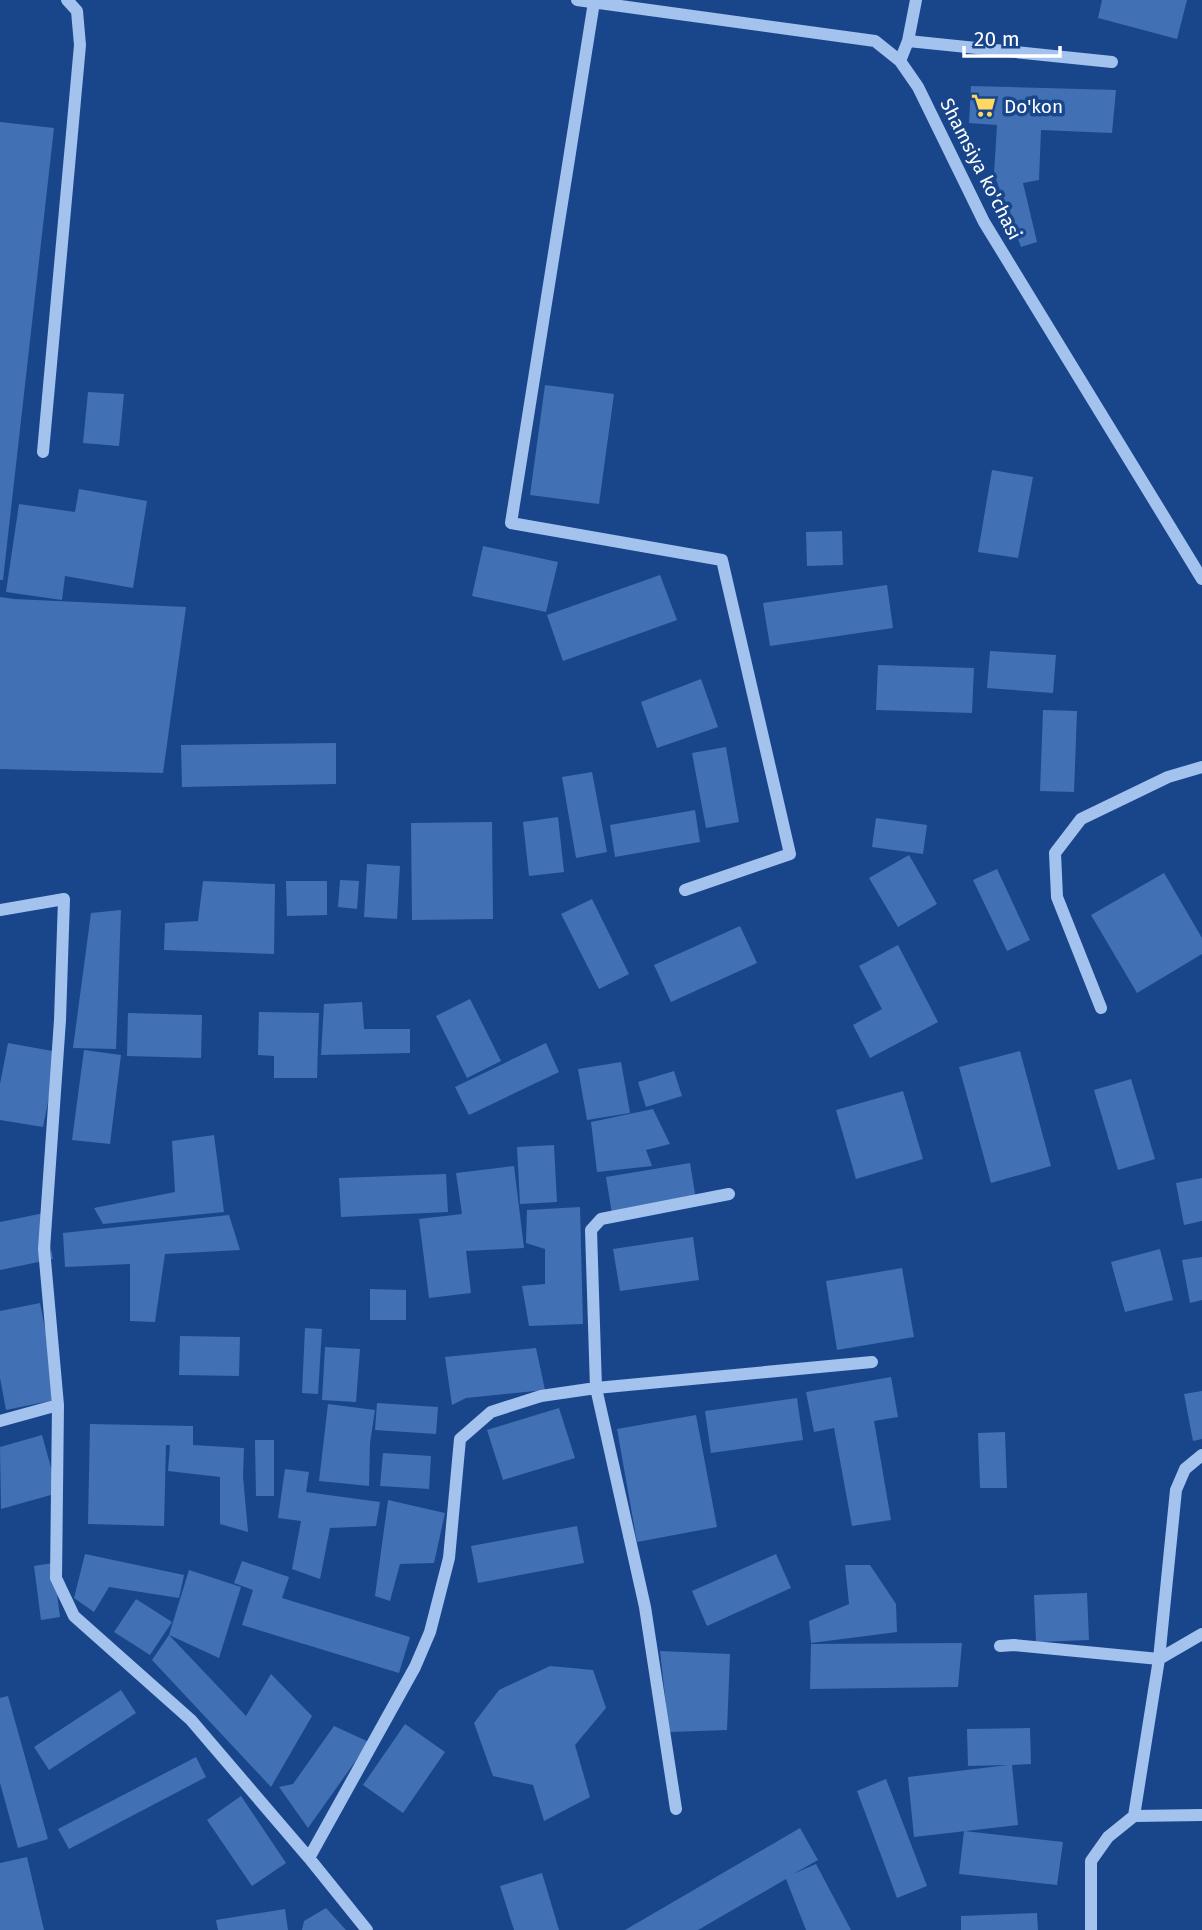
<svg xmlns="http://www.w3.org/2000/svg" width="1202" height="1930" font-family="'Fira Sans',sans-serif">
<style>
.building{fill:#4170b4}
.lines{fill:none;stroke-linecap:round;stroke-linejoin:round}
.minor{stroke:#a3c2ee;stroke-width:12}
.labels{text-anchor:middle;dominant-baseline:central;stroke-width:7;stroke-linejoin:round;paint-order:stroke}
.poi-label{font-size:19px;fill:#fff;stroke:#19468b;text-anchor:start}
.street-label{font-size:19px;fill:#fff;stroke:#19468b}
</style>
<rect width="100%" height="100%" fill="#19468b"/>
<path class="building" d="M1102 0H1187L1177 39 1098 18Z
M971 86 1116 90 1112 133 1041 130 1039 180 1023 183 1037 242 1021 247 994 174 997 125 969 123Z
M0 122 54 128 3 580H0Z
M545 385 614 394 599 504 530 495Z
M88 392 124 394 119 446 83 443Z
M992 470 1033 477 1018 558 978 552Z
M79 489 147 501 133 588 65 576 62 600 6 592 19 504 75 512Z
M842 531 843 565 807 566 806 532Z
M483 546 558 562 546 612 472 596Z
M660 575 677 620 563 661 547 615Z
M887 585 893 628 770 646 763 603Z
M0 597 14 599 186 607 163 773 0 769Z
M990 651 1056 655 1053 693 987 688Z
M878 665 974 668 972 713 876 710Z
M701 679 718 727 657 748 641 702Z
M1043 710 1077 711 1074 792 1040 791Z
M336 743V784L182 787 181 745Z
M726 747 739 822 706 828 692 753Z
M592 772 607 852 576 858 562 777Z
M695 810 700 842 615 857 610 825Z
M558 817 564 872 529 876 523 822Z
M876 818 927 825 923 854 872 847Z
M492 822 493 919 412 920 411 823Z
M909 855 937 904 898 927 869 878Z
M367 864 400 866 397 919 364 917Z
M997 869 1030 940 1007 951 973 880Z
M1164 873 1202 938V954L1137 993 1091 915Z
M340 880 359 881 357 909 338 907Z
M203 881 275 884 274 954 164 950 165 923 198 921Z
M286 881H327V915L287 916Z
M592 899 629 974 599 989 561 914Z
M121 910 116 1049 73 1048 91 913Z
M740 926 757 963 671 1002 654 965Z
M898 945 938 1022 870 1058 853 1025 882 1009 859 966Z
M470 999 501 1061 467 1078 436 1016Z
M362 1002 364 1029H410V1053L321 1055 324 1004Z
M259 1012 319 1013 317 1078H274V1056L258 1055Z
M128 1013 202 1015 201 1058 127 1056Z
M8 1043 58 1052 43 1127 0 1120V1084Z
M546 1043 559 1072 469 1115 455 1087Z
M84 1050 121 1055 110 1144 72 1140Z
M1020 1051 1051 1166 991 1183 959 1067Z
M621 1062 630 1113 587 1120 578 1069Z
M674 1071 682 1096 646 1107 638 1082Z
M1131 1079 1155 1159 1118 1170 1094 1090Z
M903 1091 923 1159 856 1179 836 1110Z
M653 1109 670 1144 646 1150 652 1166 597 1172 591 1122Z
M214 1135 224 1212 103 1224 94 1208 175 1192 172 1141Z
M554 1145 557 1202 520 1204 517 1147Z
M690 1163 696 1200 612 1214 606 1177Z
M514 1166 524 1248 466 1251 471 1293 429 1298 419 1219 462 1214 456 1173Z
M446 1174 448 1212 341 1217 339 1178Z
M1202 1178V1221L1184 1225 1176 1183Z
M580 1207 583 1324 529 1326 522 1286 545 1284V1249L526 1243 527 1210Z
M44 1213 53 1259 0 1270V1222Z
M229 1215 240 1250 165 1254 155 1322 130 1321V1264L65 1267 63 1233Z
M693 1237 699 1280 620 1291 613 1249Z
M1160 1249 1173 1300 1125 1312 1111 1262Z
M1202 1257V1300L1190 1303 1182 1260Z
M902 1268 914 1337 837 1350 826 1281Z
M370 1289 406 1290V1320H370Z
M40 1303 59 1399 6 1410 0 1378V1311Z
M305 1328 322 1329 318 1394 302 1393Z
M180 1336 240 1337 239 1376 179 1375Z
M325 1347 360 1349 356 1402 322 1400Z
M536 1348 545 1390 466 1398 452 1405 445 1357Z
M891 1377 898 1417 874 1421 891 1520 852 1526 834 1428 814 1432 806 1392Z
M1202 1391V1439L1193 1441 1184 1394Z
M797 1398 803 1440 711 1453 705 1411Z
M377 1403 438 1407 436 1434 375 1430Z
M328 1404 375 1410 370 1443 369 1486 319 1481Z
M559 1408 575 1458 503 1480 487 1430Z
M696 1415 717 1527 637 1542 617 1429Z
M90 1424 193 1426V1445L244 1448 243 1476 248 1532 220 1524V1477L168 1471 170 1445H166L164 1526 88 1524Z
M1005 1432 1007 1488H980L978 1433Z
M42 1435 58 1493 1 1509 0 1447Z
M255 1440H274V1496H256Z
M383 1453 431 1456 429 1489 380 1486Z
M285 1469 309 1472 306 1492 380 1502 376 1526 330 1528 320 1579 292 1569 301 1521 278 1518Z
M388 1500 445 1513 434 1563 400 1564 390 1601 375 1596Z
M577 1526 584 1563 478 1583 471 1546Z
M85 1554 184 1575 179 1598 109 1587 94 1612 74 1598Z
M776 1554 791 1588 707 1626 692 1591Z
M242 1561 289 1577 282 1598 410 1637 399 1673 242 1625 253 1590 234 1583Z
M53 1563 60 1617 41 1620 34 1566Z
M845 1565H870L896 1604 897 1632 811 1643 809 1621 849 1604Z
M189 1570 241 1587 219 1658 169 1635Z
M1087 1593 1089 1640 1036 1642 1034 1595Z
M136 1599 172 1622 150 1655 114 1632Z
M169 1635 246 1716 271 1674 312 1716 271 1787 152 1660Z
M962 1643 958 1687 810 1689 811 1644Z
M660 1651 730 1654 727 1730 669 1732Z
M550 1666 593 1670 606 1708 575 1745 590 1797 544 1821 533 1785 493 1776 474 1723 499 1690Z
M121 1690 136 1713 49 1770 34 1747Z
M8 1696 48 1839 18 1848 0 1783V1698Z
M405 1724 445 1752 403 1813 363 1785Z
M334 1726 369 1742 308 1828 279 1787 293 1784Z
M1030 1728 1031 1764 1012 1765 1018 1825 914 1837 908 1777 1008 1765 968 1766 967 1729Z
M196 1757 206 1777 69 1849 58 1829Z
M886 1779 927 1886 897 1898 857 1791Z
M241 1796 286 1863 252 1886 207 1820Z
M800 1828 818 1860 793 1874 816 1864 851 1930H806L786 1879 698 1930H625Z
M964 1831 1063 1842 1057 1885 959 1874Z
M27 1857 44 1930H0V1863Z
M542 1873 559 1930H514L500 1886Z
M326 1908 346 1930H302L304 1921Z
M285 1909 288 1930H218L216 1920Z
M1037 1913 1038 1930H961V1916Z"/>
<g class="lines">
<path class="minor" d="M577 0 875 41 900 61 918 87 984 222 1202 579
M594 2 511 523 722 560 790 854 685 890
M908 41 916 0
M900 61 908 41 1112 62
M43 452 80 45 77 11 67 0
M0 910 64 899 60 1020 44 1249 58 1405 56 1578 74 1616 191 1720 309 1858 367 1930
M1101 1008 1057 897 1055 853 1081 819 1168 777 1202 767
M0 1421 58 1405
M1000 1646 1014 1645 1159 1659 1202 1634
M676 1809 645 1607 596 1388 591 1230 601 1219 729 1194
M1134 1816 1159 1659 1176 1490 1185 1469 1202 1455
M309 1858 415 1667 430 1632 449 1558 460 1439 491 1412 541 1396 596 1388 872 1362
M1091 1930V1861L1108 1837 1134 1816 1202 1815"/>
</g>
<defs>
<symbol id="supermarket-bare" viewBox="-9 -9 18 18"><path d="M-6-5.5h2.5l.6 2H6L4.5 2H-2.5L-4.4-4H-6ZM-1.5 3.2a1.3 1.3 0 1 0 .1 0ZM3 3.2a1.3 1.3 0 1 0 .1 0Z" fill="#ffd860" stroke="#19468b" stroke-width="2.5" paint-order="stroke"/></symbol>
</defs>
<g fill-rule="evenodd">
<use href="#supermarket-bare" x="966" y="88" width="35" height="35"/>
</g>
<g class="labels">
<g class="poi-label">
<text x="1004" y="106">Do'kon</text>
</g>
<g class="street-label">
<text transform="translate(981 169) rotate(63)">Shamsiya ko'chasi</text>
</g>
</g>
<path d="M964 46v10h96v-10" fill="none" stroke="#ffffff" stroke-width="3.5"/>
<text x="974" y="46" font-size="21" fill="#ffffff" stroke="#19468b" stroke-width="5" paint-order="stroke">20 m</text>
</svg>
